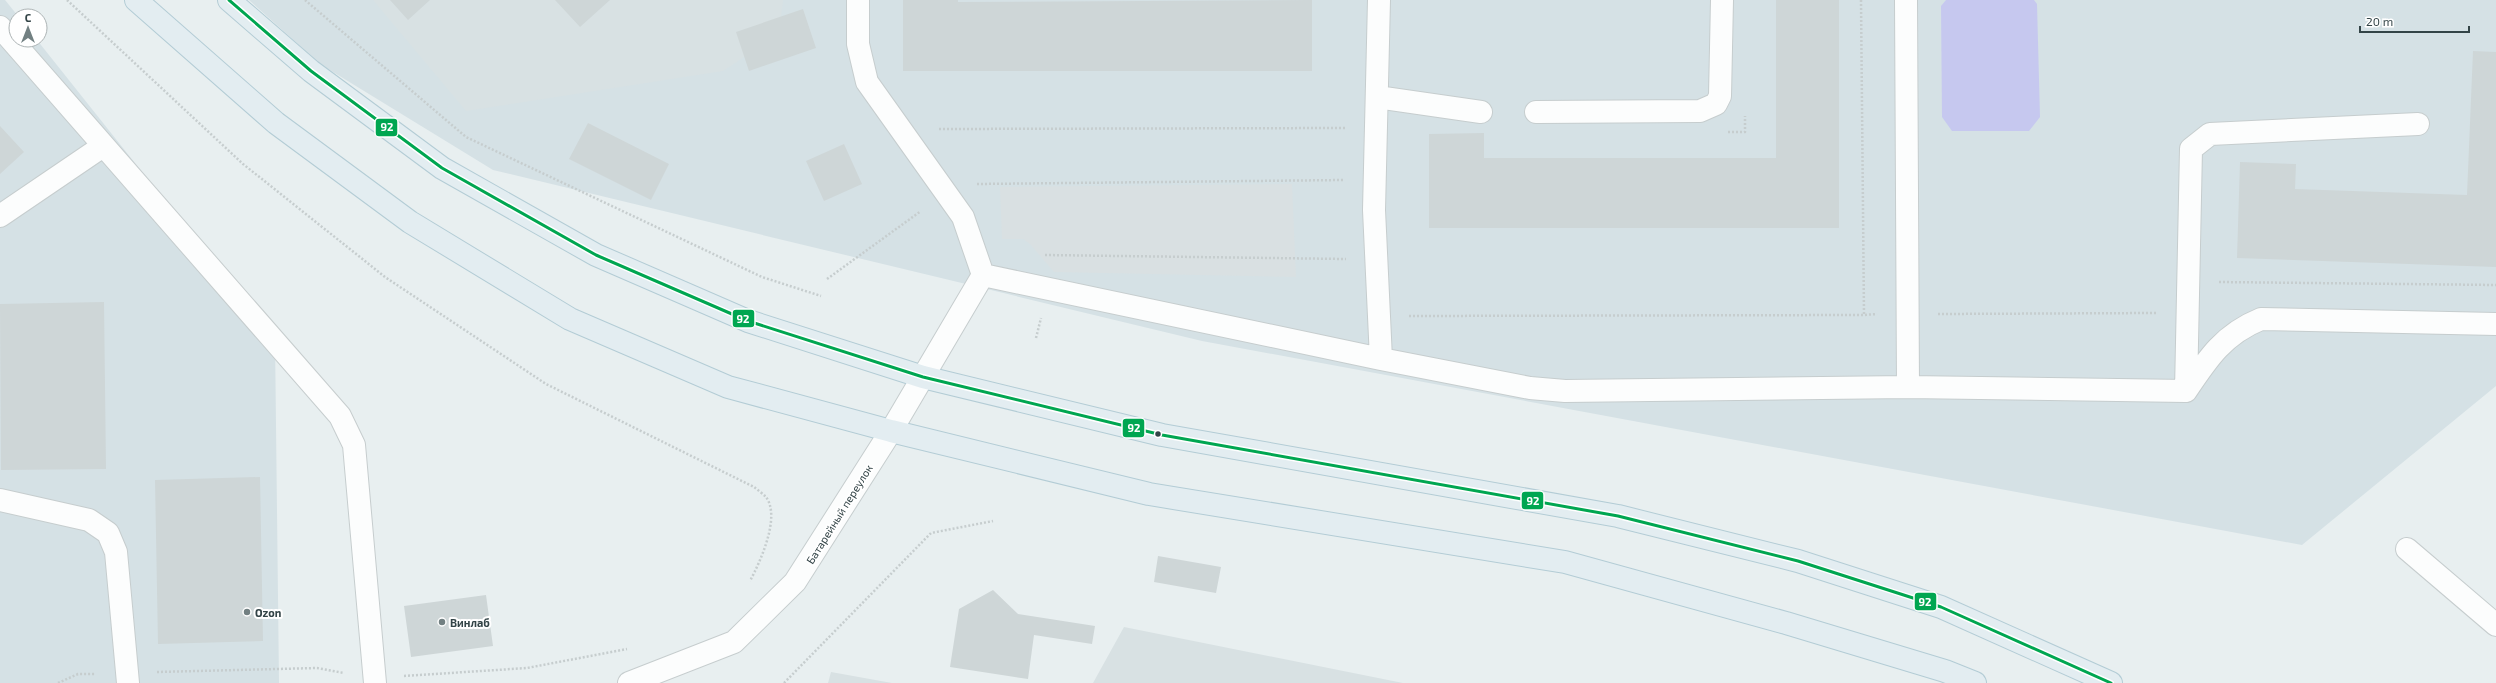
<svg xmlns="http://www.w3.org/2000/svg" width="2496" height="683" font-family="'Exo 2',sans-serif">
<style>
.residential{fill:#d5e1e5}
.industrial{fill:#d8e1e3}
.green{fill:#c6c8ef}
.parking{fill:#d9e0e2}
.building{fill:#ced6d7}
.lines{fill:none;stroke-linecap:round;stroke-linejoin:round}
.minor-casing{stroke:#c6cdce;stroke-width:24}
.major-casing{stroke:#b3ccd5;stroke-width:24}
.path{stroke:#c6cdce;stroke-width:2.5;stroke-dasharray:2 2;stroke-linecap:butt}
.minor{stroke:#fcfdfd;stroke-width:22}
.major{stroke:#e3edf1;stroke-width:22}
.bus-1-casing{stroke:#fff;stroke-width:6}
.bus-1{stroke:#00a651;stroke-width:3}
.bus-dot{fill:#334447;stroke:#fff;stroke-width:1.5}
.poi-dot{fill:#728082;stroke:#fff;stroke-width:1.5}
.labels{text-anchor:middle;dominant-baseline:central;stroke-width:4;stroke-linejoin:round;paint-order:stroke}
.street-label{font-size:11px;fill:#334447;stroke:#fff}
.poi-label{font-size:11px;font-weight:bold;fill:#334447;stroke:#fff;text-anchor:start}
.line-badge{stroke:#fff;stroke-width:1.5}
.badge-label{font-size:11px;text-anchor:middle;font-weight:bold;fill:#fff}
</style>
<rect width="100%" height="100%" fill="#e8eff0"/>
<path class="residential" d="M0 0H5L18 16H16V40H37L275 339 279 683H0Z
M249 0H2496V386L2302 545 1202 341 493 170 320 64Z"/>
<path class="industrial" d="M373 0H783L779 34 723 71 466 111Z
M1124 627 1403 683H1093Z
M831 672 892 683H828Z"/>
<path class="green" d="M1946 0H2034L2037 4 2040 117 2029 131H1952L1942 117 1941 6Z"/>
<path class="parking" d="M1292 184 1296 277 1054 272 1030 244 1023 239H1002L1000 187Z"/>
<path class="building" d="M390 0H430L408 20Z
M555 0H610L580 27Z
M903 0H958V2L1312 0V71H903Z
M1776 0H1839V228H1429V134L1484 133V158H1776Z
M803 9 816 48 749 71 736 32Z
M2473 51 2496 52V267L2237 258 2240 162 2296 164 2295 189 2467 195Z
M588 123 669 164 651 200 569 159Z
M0 126 24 152 0 174Z
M844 144 862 184 824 201 806 161Z
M104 302 106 469 1 470 0 304Z
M260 477 263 641 158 644 155 480Z
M1158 556 1221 567 1216 593 1154 582Z
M993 590 1018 614 1095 626 1092 644 1034 635 1028 679 950 667 959 609Z
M486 595 493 646 411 657 404 606Z"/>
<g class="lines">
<defs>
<path id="minor" d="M858 0V44L867 82 963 217 983 275
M1379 0 1374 210 1381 359
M1906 0 1908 387
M0 27 340 416 354 445 375 683
M1377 97 1481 112
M1536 112 1700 111 1716 104 1720 96 1722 0
M0 216 103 146
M983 275 1381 359 1530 388 1565 391 1908 387 2186 391 2191 149 2210 134 2418 124
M2186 391C2208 358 2224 334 2261 319L2496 324
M0 500 89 520 108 533 116 552 128 683
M2407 549 2496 625
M629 683 734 642 795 582 891 431 983 275"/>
<path id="major" d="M136 0 276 123 410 222 570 319 728 387 891 431 1149 494 1565 562 1786 623 1945 671 1975 683
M229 0 311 71 442 168 596 255 748 321 923 377 1162 435 1618 516 1798 561 1941 607 2111 683"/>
</defs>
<use href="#minor" class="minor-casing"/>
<use href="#major" class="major-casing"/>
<path class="path" d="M67 0 243 164 385 277 546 384 754 487C758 490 763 494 766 497 781 517 760 562 750 581
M305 0 466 137 762 277 821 296
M1861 0 1864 315 1877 314
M939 129 1346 128
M1728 132H1745V116
M977 184 1344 180
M1045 255 1346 259
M827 279 921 211
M2219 282 2496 285
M1938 314 2157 313
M1409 316 1864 315
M1036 338 1041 318
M157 672 317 668 344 673
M404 676 527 668 627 649
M58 683 78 674H96
M784 683 931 533 993 521"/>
<use href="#minor" class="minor"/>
<use href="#major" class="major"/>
<defs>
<path id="bus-1" d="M229 0 311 71 442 168 596 255 748 321 923 377 1162 435 1618 516 1798 561 1941 607 2111 683"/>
</defs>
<use href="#bus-1" class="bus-1-casing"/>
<use href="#bus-1" class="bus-1"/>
</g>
<circle class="bus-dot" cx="1158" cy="434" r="3.5"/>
<g class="poi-dot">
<circle cx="247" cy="612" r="4"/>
<circle cx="442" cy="622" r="4"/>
</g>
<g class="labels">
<g class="street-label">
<text transform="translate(839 514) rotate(-58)">Батарейный переулок</text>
</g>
<g class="poi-label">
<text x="255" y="612">Ozon</text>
<text x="450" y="622">Винлаб</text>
</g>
</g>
<g class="line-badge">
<rect x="375" y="118" width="23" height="19" rx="4" fill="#00a651"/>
<rect x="732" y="309" width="23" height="19" rx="4" fill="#00a651"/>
<rect x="1122" y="418" width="23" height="20" rx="4" fill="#00a651"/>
<rect x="1521" y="491" width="23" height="19" rx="4" fill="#00a651"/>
<rect x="1914" y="592" width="23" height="19" rx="4" fill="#00a651"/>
</g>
<g class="badge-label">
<text x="387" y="131">92</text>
<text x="743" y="323">92</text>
<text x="1134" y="432">92</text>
<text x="1533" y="505">92</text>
<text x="1925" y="606">92</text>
</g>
<g transform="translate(28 28)"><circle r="19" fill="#ffffff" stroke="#adb4b5"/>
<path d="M0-3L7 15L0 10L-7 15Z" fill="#728082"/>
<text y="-6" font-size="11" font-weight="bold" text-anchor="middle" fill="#334447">С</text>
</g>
<path d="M2360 26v6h109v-6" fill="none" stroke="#334447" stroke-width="2"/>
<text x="2366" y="26" font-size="12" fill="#334447" stroke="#ffffff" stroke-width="3" paint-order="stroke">20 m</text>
</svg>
